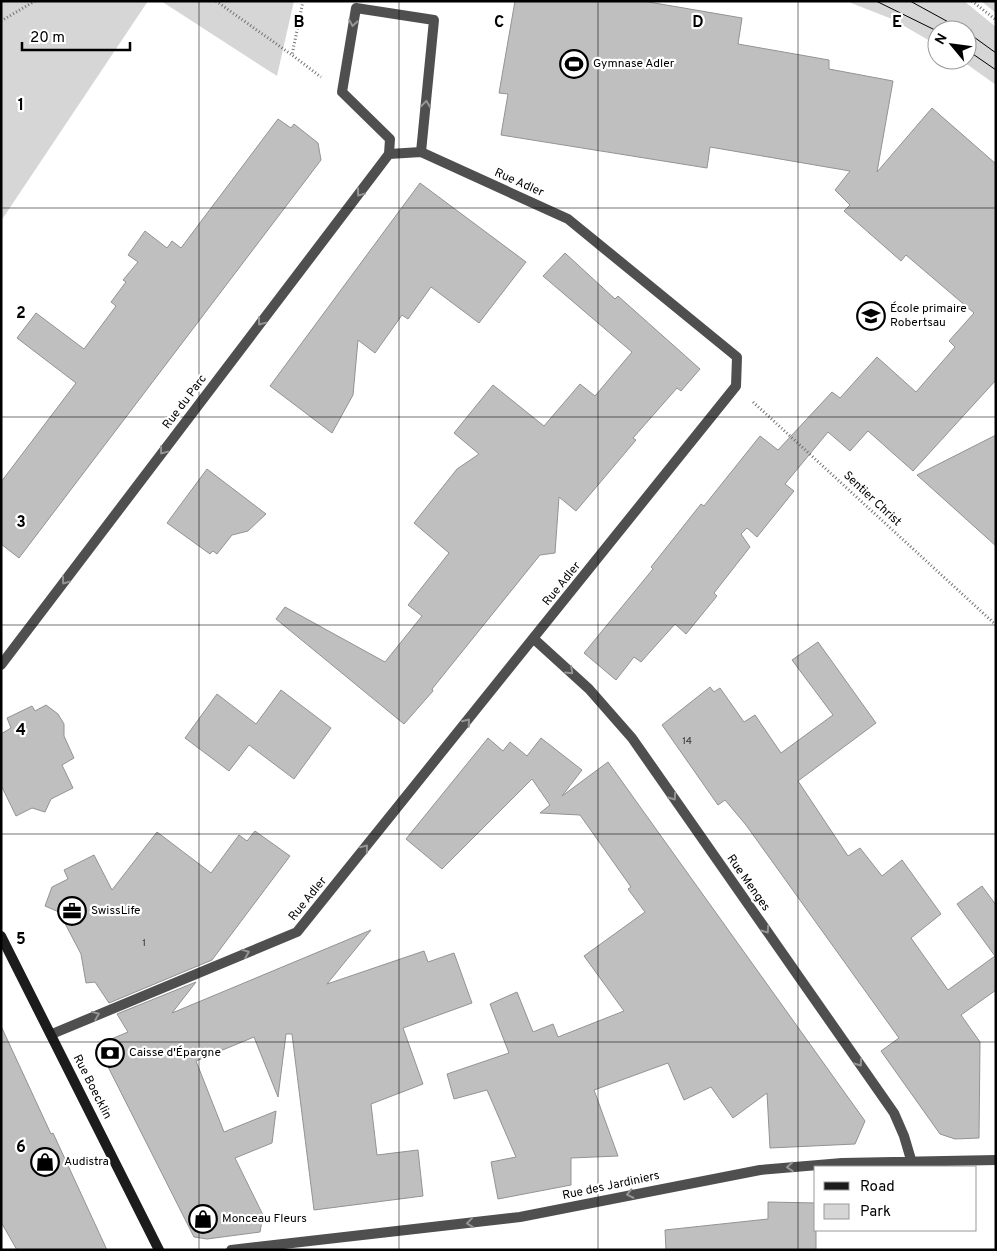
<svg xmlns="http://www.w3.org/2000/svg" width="997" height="1251" font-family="Overpass,sans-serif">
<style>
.green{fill:#d6d6d6}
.building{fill:#bfbfbf;stroke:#939393}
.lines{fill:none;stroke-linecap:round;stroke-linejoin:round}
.path{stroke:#717171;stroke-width:3;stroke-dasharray:1 2.5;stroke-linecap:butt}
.service{stroke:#4f4f4f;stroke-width:10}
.minor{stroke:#4f4f4f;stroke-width:10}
.secondary{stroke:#1c1c1c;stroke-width:10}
.tram{stroke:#000;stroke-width:1}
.oneway{stroke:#959595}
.grid{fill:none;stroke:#000;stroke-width:1;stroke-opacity:0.55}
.labels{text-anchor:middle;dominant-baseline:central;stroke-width:4.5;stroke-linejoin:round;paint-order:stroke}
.number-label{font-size:10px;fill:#303030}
.poi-label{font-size:12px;fill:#000;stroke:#fff;text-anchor:start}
.street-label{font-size:12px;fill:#000;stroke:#fff}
.grid-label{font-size:16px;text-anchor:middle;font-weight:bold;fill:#000;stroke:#fff;stroke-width:4.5;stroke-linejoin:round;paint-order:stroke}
</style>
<rect width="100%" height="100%" fill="#fff"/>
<path class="green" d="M1 1H148L1 221Z
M161 1H294L277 76Z
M846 1H964L996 27V85L961 60H967V30H937V45L892 19Z
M981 1H996V13Z"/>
<path class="building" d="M515 1H643L742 18 738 44 829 60V69L893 81 877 172 932 108 996 164V380L913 471 868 431 850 451 828 432 785 484 794 491 757 537 747 528 741 534 750 547 714 593 717 596 686 634 675 624 641 662 634 657 616 680 584 653 653 569 651 567 701 504 704 506 760 436 778 450 832 392 840 398 877 357 916 392 955 347 949 341 974 313 906 255 901 261 844 211 850 205 835 190 850 171 710 147 707 168 501 135 508 94 499 93Z
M278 119 291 128 294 124 318 143 321 160 19 558 1 544V482L76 383 17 338 36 313 84 349 116 306 111 302 126 282 123 280 138 262 128 255 145 231 167 248 172 241 181 248Z
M420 183 526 262 479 323 431 287 408 319 402 315 375 353 358 340 353 395 332 433 270 386Z
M565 253 615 299 618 296 700 369 681 391 677 388 633 438 636 440 576 511 559 497 555 553 540 555 432 689 433 691 404 724 276 619 285 607 385 662 422 616 408 605 449 553 414 523 457 469 479 454 454 433 493 385 544 426 580 384 595 396 632 352 543 276Z
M996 435V546L917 475Z
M207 469 266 514 248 531 232 535 217 554 213 551 210 554 167 523Z
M818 642 876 723 798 781 848 856 860 848 882 876 902 860 941 914 911 938 948 990 995 956 957 904 982 886 996 905V990L961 1015 980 1042 979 1138 955 1139 940 1134 881 1051 899 1038 746 825 725 800 718 805 662 725 710 687 714 692 720 688 744 722 755 715 781 753 833 715 792 660Z
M281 690 331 728 294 779 249 745 229 771 185 738 217 694 256 724Z
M46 705 58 714 64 724V736L74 758 62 765 73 788 51 799 45 812 32 808 16 816 1 785V734L11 728 7 718 32 706 35 711Z
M488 738 503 751 510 742 527 756 541 738 582 770 562 796 608 762 865 1121 855 1144 770 1148 767 1093 733 1118 711 1087 684 1100 668 1063 594 1090 618 1156 571 1158V1185L498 1199 491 1162 516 1157 487 1090 454 1099 447 1074 509 1053 490 1004 517 992 533 1032 553 1024 558 1037 624 1011 584 956 645 912 628 889 631 887 580 815 540 813 550 805 532 779 442 869 406 839Z
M255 831 290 856 212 960 109 1003 95 982 86 983 81 954 59 912 45 906 52 887 68 879 64 870 94 855 112 890 157 832 211 873 239 835 247 841Z
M371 930 327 984 424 951 428 962 454 953 472 1003 403 1028 423 1084 371 1104 377 1155 418 1150 423 1196 314 1210 292 1034H286L278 1097 254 1037 196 1061 224 1132 276 1111 272 1143 235 1158 263 1215 260 1232 207 1239 194 1237 97 1045 128 1032 117 1014 196 982 172 1013Z
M1 1026 51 1134 53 1133 107 1250H17L1 1222Z
M768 1202 816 1203V1250H666L665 1230 768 1219Z"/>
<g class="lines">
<path class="path" d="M216 1 292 55
M303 1 292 55 321 77
M972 1 996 20
M1 21 35 1
M753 402 996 625"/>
<path class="service" d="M389 154 390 139 342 92 356 8 434 20 421 152"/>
<path class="minor" d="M534 639 589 689 632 738 894 1113 904 1136 912 1163
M1 665 389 154 421 152 568 219 737 357 736 386 297 932 52 1034
M231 1250 520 1217 760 1170 842 1163 996 1160"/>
<path class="secondary" d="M1 936 159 1250"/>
<path class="tram" d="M876 1 937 31
M910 1 963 30
M967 32 996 53
M967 50 996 70"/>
</g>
<defs><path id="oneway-chevron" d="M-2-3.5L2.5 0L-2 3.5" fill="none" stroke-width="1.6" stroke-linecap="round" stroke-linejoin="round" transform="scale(1.25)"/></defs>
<g class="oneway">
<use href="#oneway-chevron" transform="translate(353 23) rotate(99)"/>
<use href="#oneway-chevron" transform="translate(426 104) rotate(-84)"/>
<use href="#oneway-chevron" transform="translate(360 193) rotate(127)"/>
<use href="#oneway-chevron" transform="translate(261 322) rotate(127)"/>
<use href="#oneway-chevron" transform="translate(163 451) rotate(127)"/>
<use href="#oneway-chevron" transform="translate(65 581) rotate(127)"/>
<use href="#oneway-chevron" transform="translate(570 671) rotate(43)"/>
<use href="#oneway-chevron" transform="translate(467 722) rotate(-51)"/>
<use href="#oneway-chevron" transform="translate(673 797) rotate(55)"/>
<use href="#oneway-chevron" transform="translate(365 848) rotate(-51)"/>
<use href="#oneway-chevron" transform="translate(766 930) rotate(55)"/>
<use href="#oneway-chevron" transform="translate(246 953) rotate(-22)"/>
<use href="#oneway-chevron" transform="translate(96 1015) rotate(-22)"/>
<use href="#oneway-chevron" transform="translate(859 1063) rotate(55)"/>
<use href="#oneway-chevron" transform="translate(790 1167) rotate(176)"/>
<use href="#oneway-chevron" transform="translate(630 1194) rotate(168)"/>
<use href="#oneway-chevron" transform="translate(470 1223) rotate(173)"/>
</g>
<path class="grid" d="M199 1V1250M399 1V1250M598 1V1250M798 1V1250M1 208H996M1 417H996M1 625H996M1 834H996M1 1042H996"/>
<defs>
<symbol id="stadium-ring" viewBox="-11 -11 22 22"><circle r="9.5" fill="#fff" stroke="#000" stroke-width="1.5"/><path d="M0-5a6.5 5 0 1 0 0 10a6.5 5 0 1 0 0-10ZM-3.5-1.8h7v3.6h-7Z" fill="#000"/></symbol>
<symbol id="school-ring" viewBox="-11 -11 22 22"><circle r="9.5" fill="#fff" stroke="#000" stroke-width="1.5"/><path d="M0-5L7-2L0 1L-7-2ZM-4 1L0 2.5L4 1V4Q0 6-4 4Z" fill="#000"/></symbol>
<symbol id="office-ring" viewBox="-11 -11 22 22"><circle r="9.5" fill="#fff" stroke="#000" stroke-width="1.5"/><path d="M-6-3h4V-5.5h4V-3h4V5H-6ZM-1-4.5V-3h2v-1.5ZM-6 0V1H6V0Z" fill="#000"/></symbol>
<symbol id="bank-ring" viewBox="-11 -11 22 22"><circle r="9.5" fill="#fff" stroke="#000" stroke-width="1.5"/><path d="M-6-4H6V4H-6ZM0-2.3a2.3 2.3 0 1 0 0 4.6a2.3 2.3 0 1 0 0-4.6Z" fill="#000"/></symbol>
<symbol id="shop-ring" viewBox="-11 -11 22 22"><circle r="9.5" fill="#fff" stroke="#000" stroke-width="1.5"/><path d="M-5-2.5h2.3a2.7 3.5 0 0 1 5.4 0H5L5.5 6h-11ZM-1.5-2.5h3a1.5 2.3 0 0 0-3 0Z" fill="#000"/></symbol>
</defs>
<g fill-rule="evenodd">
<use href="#stadium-ring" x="558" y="48" width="32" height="32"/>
<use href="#school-ring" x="855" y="300" width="32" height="32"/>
<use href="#office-ring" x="56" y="895" width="32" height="32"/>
<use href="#bank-ring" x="94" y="1037" width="32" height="32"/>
<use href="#shop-ring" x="29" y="1146" width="32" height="32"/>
<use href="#shop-ring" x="187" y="1203" width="32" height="32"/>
</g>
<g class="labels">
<g class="number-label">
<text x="687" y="741">14</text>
<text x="144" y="943">1</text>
</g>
<g class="poi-label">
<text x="593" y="64">Gymnase Adler</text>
<text x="890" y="309">École primaire<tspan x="890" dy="14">Robertsau</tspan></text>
<text x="91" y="911">SwissLife</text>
<text x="129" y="1053">Caisse d'Épargne</text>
<text x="64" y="1162">Audistra</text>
<text x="222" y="1219">Monceau Fleurs</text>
</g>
<g class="street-label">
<text transform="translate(519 183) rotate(24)">Rue Adler</text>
<text transform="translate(185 402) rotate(-53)">Rue du Parc</text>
<text transform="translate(872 499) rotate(43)">Sentier Christ</text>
<text transform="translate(562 584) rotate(-51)">Rue Adler</text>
<text transform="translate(748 883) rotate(55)">Rue Menges</text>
<text transform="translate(308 899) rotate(-51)">Rue Adler</text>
<text transform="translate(92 1087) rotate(63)">Rue Boecklin</text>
<text transform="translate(611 1186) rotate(-12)">Rue des Jardiniers</text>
</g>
</g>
<g class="grid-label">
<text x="299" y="27">B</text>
<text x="499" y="27">C</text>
<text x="698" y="27">D</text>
<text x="897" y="27">E</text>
<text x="21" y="110">1</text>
<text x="21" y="318">2</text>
<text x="21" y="527">3</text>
<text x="21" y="735">4</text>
<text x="21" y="944">5</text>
<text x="21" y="1152">6</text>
</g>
<rect width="997" height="1251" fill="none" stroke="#000000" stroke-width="5"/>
<rect x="814" y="1166" width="162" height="65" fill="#ffffff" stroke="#999999"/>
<rect x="824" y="1182" width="25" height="8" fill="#1c1c1c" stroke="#999999"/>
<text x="860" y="1191" font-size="15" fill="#000000">Road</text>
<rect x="824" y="1204" width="25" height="15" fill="#d6d6d6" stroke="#999999"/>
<text x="860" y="1216" font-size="15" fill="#000000">Park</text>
<g transform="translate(952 45) rotate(299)"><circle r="24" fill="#ffffff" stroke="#999999"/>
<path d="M0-4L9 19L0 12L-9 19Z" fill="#000000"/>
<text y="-8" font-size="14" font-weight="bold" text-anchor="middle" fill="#000000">N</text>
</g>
<path d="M22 42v8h108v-8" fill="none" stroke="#000000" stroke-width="2.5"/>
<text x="30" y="42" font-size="15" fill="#000000" stroke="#ffffff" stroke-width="4" paint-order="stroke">20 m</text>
</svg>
